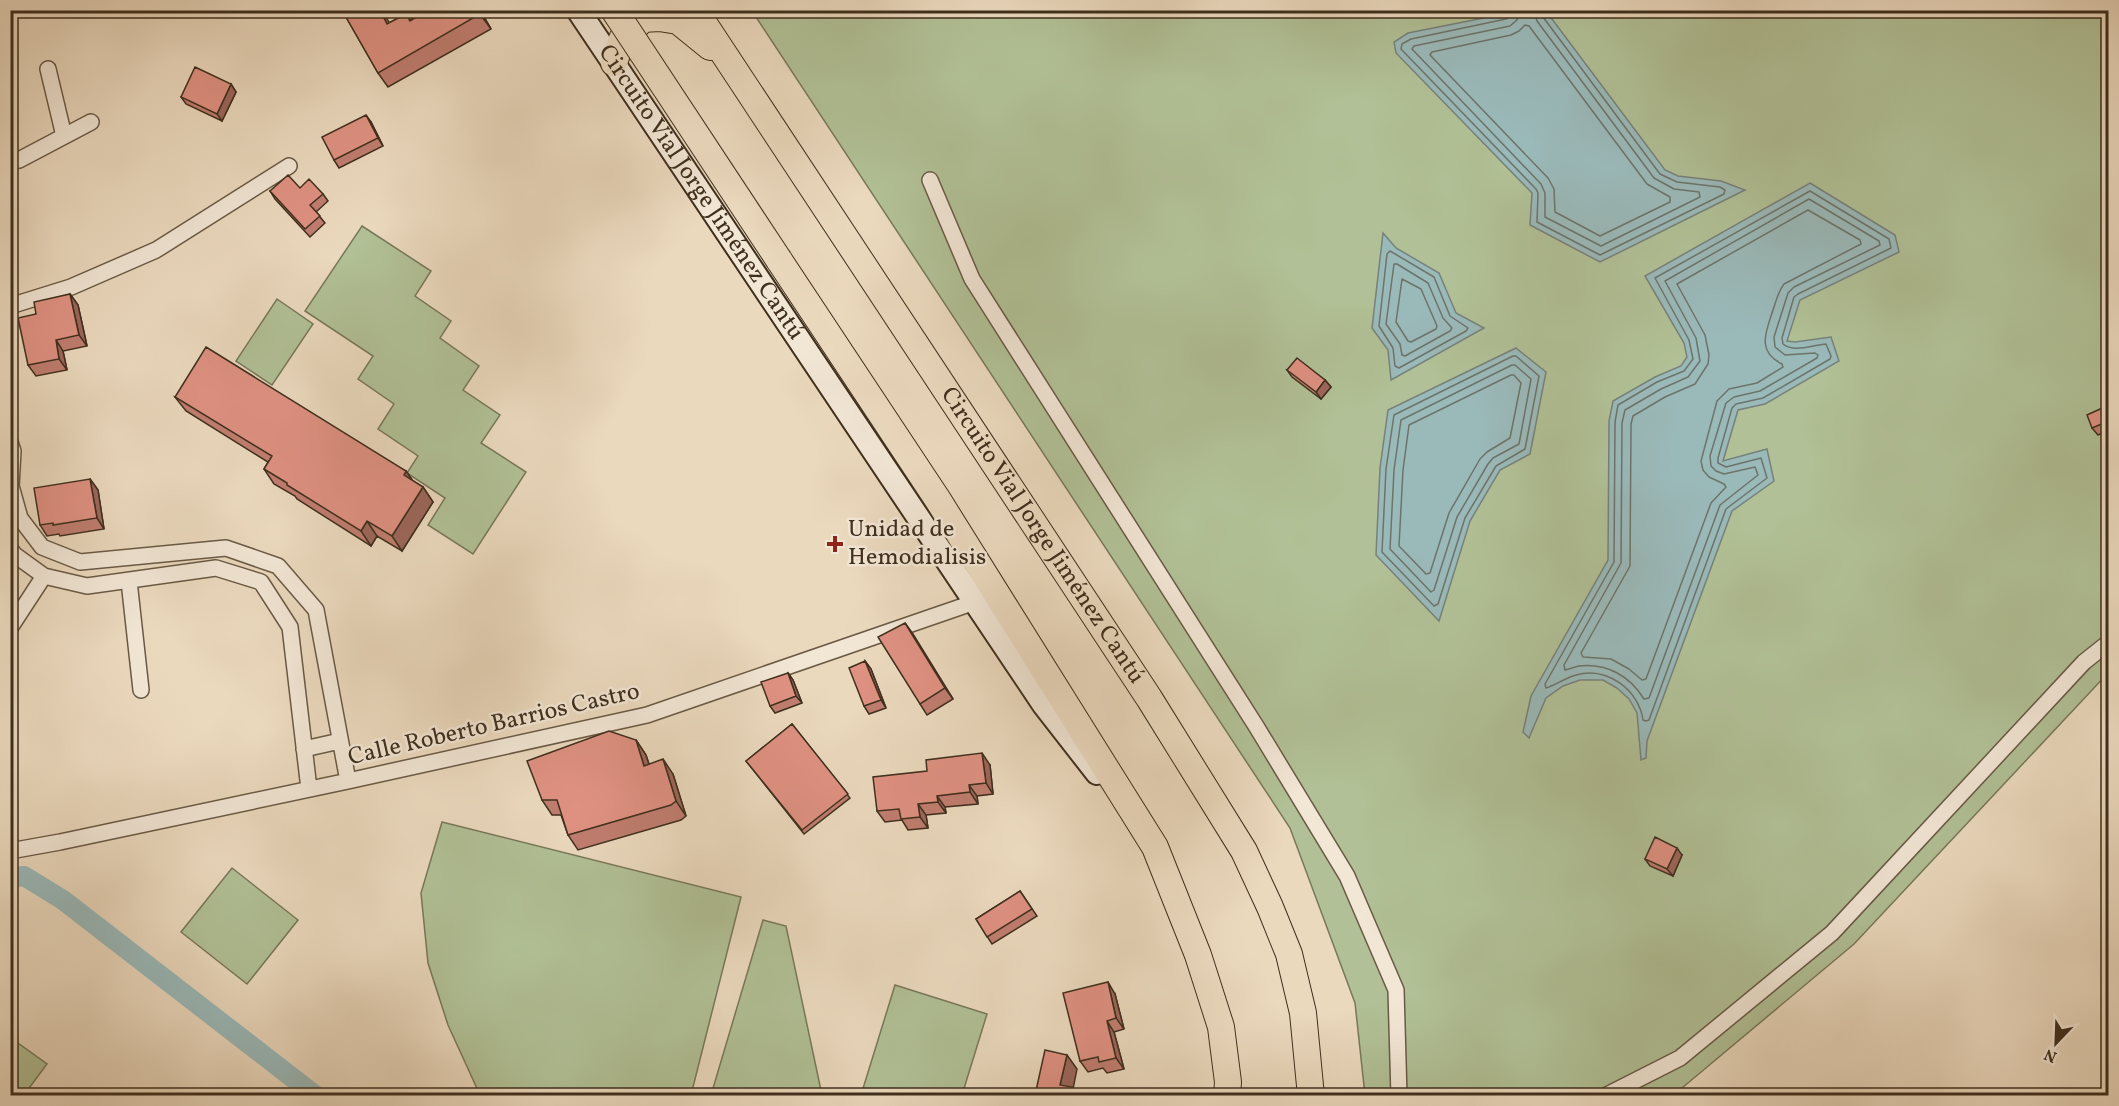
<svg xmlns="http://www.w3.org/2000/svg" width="2119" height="1106" font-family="Vollkorn,serif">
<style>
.green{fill:#b1c096;stroke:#78785a;stroke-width:1.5}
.water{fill:#9ab9b9;stroke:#76827b;stroke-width:1.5}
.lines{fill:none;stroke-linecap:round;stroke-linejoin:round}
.shore{stroke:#6c746b;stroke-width:1.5}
.canal{stroke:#9ab9b9;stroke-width:20}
.street-casing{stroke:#6a5a45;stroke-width:18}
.secondary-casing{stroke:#3f2f1d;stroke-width:26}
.primary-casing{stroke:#3f2f1d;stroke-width:28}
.street{stroke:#f2e6d5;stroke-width:15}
.secondary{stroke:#f2e6d5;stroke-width:22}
.primary{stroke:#ebd9be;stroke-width:26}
.primary-bridge-casing{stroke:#3f2f1d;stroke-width:28;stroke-linecap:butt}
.primary-bridge{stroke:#ebd9be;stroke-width:26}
.wall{fill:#c07d70;stroke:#3f2f1d;stroke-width:1.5}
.shaded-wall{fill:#9c665b;stroke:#3f2f1d;stroke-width:1.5}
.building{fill:#df9182;stroke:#3f2f1d;stroke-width:1.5}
.poi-dot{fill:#8f2418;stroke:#f2e6d5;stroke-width:2}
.labels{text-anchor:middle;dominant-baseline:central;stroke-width:5;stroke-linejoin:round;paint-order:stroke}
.street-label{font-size:24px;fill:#3f2f1d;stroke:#f2e6d5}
.poi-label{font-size:24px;fill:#3f2f1d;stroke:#f2e6d5;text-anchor:start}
</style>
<rect width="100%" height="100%" fill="#ebd9be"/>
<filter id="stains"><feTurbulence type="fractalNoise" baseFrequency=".00333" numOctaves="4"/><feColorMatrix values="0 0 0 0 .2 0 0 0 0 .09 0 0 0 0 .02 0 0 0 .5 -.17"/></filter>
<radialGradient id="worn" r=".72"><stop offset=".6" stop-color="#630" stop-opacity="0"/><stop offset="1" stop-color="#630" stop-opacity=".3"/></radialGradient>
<path class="green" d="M752 11H2108V673L1854 944 1682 1088 1669 1096 1365 1095 1355 1003 1290 828Z
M362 226 431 271 415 296 451 321 440 338 479 366 463 390 500 415 481 443 526 472 473 554 428 525 445 498 407 473 418 456 378 429 394 404 358 379 373 356 305 311Z
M277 299 313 324 272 385 236 361Z
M442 822 741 897 691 1095H480L448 1025 428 963 421 893Z
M232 868 298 920 247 984 181 932Z
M763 920 786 926 822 1095H711Z
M895 985 987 1014 962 1095H861Z
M11 1038 47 1064 24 1095H11Z"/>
<path class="water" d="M1519 11H1546L1665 170 1678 176 1721 181 1745 190 1600 262 1530 225 1532 193 1396 53 1394 42 1408 33Z
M1810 183 1895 235 1899 252 1800 300 1787 341 1795 342 1831 337 1839 361 1765 404 1738 410 1723 461 1767 449 1774 481 1732 511 1647 741 1646 758 1641 760 1637 713 1629 699 1617 688 1603 680H1580L1563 686 1546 698 1529 738 1523 732 1531 696 1608 560 1609 421 1613 401 1655 377 1681 366 1687 357 1684 343 1645 276Z
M1383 233 1396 248 1439 273 1456 313 1484 328 1391 380 1388 350 1372 328Z
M1516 348 1546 372 1530 454 1500 470 1470 521 1439 621 1376 555 1380 468 1388 410Z"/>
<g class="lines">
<path class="shore" d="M1512 10 1511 16 1506 19 1411 39 1402 44 1401 49 1536 189 1538 193 1537 222 1600 255 1724 194 1725 190 1720 187 1677 182 1660 174 1543 17 1542 10
M1519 10 1517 20 1510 26 1414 46 1412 49 1541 184 1545 193V217L1601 246 1700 197 1699 192 1674 189 1654 178 1537 21 1534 10
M1525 25 1529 26 1647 184 1670 197V202L1600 236 1555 212 1554 189 1548 178 1430 55 1432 52 1511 35 1519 31Z
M1810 191 1889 239 1891 248 1798 294 1794 297 1782 338 1783 344C1794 353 1812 345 1826 344L1831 356 1830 359 1763 398 1736 404 1732 408 1718 458V463L1726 467 1761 458 1767 478 1726 509 1649 720 1646 721 1643 720C1639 690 1607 666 1576 675 1565 678 1556 685 1546 688L1545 684 1614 562 1615 422 1618 405 1657 382 1684 371 1693 359 1689 340 1655 278Z
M1809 199 1879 241 1880 245 1794 287 1788 293 1774 337 1775 347 1785 355 1815 353 1818 355 1817 358 1760 391 1734 397 1726 403 1710 456 1711 466 1716 471 1724 474 1755 467 1758 475 1720 505 1649 698 1644 699C1630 676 1607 663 1579 666 1574 667 1570 669 1565 670L1564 665 1621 563 1622 423 1625 410 1661 389 1688 377 1700 361 1696 338 1665 281Z
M1808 210 1860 240 1861 244 1784 284C1778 292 1776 301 1773 310 1766 332 1756 351 1782 364L1783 367 1757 383 1729 389 1717 401 1701 461 1703 470 1709 477 1724 484 1726 487 1711 503 1646 679 1642 680 1629 669 1611 659 1583 657 1581 653 1630 566 1631 424 1633 416 1665 397 1695 384 1708 364 1709 355 1705 335 1677 284Z
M1390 251 1434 277 1450 316 1468 328 1466 331 1399 368 1395 366 1393 348 1379 326 1387 254Z
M1394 264H1397L1428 283 1443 318 1452 328 1450 331 1405 356 1402 355 1400 344 1386 324Z
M1402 279 1421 289 1437 326 1436 329 1411 342 1408 341 1396 322Z
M1513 356H1516L1539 376 1525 449 1496 466 1465 518 1438 604 1434 606 1382 552 1386 469 1394 415Z
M1512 365H1515L1531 379 1519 444 1493 458 1488 464 1457 517 1434 590 1431 592 1390 549 1394 470 1401 420Z
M1511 375H1514L1521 383 1510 438 1487 452 1480 459 1449 513 1430 573 1426 574 1399 546 1403 470 1409 425Z"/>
<path class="canal" d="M10 878 24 876 63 900 316 1096"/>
<defs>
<path id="street" d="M48 69 64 136
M10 161 19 160 91 122
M930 180 972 279 1256 726 1347 876 1396 990 1399 1096
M10 306 71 287 156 250 289 166
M10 442 13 451 11 486 20 518 42 547 80 562 226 548 278 566 316 610 348 781
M10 549 15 555 44 576 87 586 216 568 261 582 290 627 309 789
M129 581 141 690
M10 628 44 576
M304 749 340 741
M10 851 60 842 348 781 647 715 975 602
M1605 1096 1680 1058 1832 933 2084 662 2108 643"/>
<g id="secondary">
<path id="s1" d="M578 10 1044 705 1097 773"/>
</g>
<g id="primary">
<path id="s2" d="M695 10 1149 698 1244 851 1270 907 1289 954 1303 1013 1311 1096"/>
<path d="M614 63 622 39 643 19 659 18 678 21 710 47"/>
<path d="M779 260 938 500 1155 847 1198 955 1221 1027 1228 1082 1227 1096"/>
</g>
</defs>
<use href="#street" class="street-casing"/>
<use href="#secondary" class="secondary-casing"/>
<use href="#primary" class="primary-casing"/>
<use href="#street" class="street"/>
<use href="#secondary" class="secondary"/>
<use href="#primary" class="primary"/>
<defs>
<path id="primary-bridge" d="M614 10 779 260"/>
</defs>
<use href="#primary-bridge" class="primary-bridge-casing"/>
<use href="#primary-bridge" class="primary-bridge"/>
</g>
<path class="wall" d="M342 10H382L389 23 406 14 410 20 428 10H480L491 29 388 87 378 73Z
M231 84 236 92 222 121 186 104 181 97Z
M371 122 383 146 339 168 334 160Z
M300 188 323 194 328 201 316 212 325 223 310 237 275 199 270 191Z
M70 294 78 305 87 346 63 351 67 370 36 376 28 365 36 314Z
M1287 370 1325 380 1331 387 1321 399 1292 377Z
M175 397 406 471 413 481 423 487 433 502 402 551 377 536 371 546 297 499 295 496 274 484 264 469 268 462 186 411Z
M2109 405V430L2098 435 2092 428Z
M90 479 98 490 104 529 60 536 59 534 47 536 40 525Z
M905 623 953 699 927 715 920 704Z
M865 661 871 669 886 708 869 714 864 706Z
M788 673 793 680 802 703 775 713 770 706Z
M792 724 850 798 804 834 746 761Z
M636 740 646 755 649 764 673 774 686 816 681 820 578 850 568 835 561 815H552L542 800Z
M990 765 993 794 977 796 978 804 945 807 946 813 926 815 928 828 908 830 902 820 885 822 877 811Z
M1682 855 1673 876 1650 866 1645 859Z
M1020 891 1037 916 992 944 976 919Z
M1115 994 1124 1029 1114 1032 1124 1069 1107 1073 1103 1068 1088 1072 1080 1061Z"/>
<path class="shaded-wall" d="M380 10H382L398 38 387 24Z
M478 10H480L491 29 480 14Z
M231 84 236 92 222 121 217 114Z
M366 115 371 122 383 146 378 138Z
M70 294 78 305 87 346 79 335Z
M56 340 63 351 67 370 59 359Z
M1325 380 1331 387 1321 399 1316 392Z
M406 471 416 486 404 475Z
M90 479 98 490 104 529 97 518Z
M423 487 433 502 402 551 392 536Z
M367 521 377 536 371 546 361 531Z
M905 623 913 634 953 699 945 688Z
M865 661 871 669 886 708 881 700Z
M788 673 793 680 802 703 796 696Z
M636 740 646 755 654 780 644 766Z
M982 753 990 765 993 794 986 783Z
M663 759 673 774 686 816 676 801Z
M969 785 977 796 978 804 970 792Z
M937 796 945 807 946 813 938 802Z
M918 804 926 815 928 828 920 817Z
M1677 848 1682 855 1673 876 1667 869Z
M1108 982 1115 994 1124 1029 1116 1018Z
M1107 1021 1114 1032 1124 1069 1116 1058Z
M1067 1055 1077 1069 1073 1089 1077 1095H1068L1060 1085Z"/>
<path class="building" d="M342 10H380L387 24 406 14 410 21 428 10H478L480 14 378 73Z
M195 67 231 84 217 114 181 97Z
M366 115 378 138 334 160 322 137Z
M288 175 300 188 309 179 323 194 310 205 320 216 305 229 270 191Z
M70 294 79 335 56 340 59 359 28 365 18 318 36 314 34 302Z
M206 347 406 471 404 475 423 487 392 536 367 521 361 531 287 485V483L264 469 272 456 175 397Z
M1297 358 1325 380 1316 392 1287 370Z
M2109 405V421L2092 428 2087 415Z
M90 479 97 518 53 525V523L40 525 34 488Z
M905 623 945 688 920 704 878 637Z
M865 661 881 700 864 706 849 668Z
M788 673 796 696 770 706 761 682Z
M792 724 848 794 802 830 746 761Z
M609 731 636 740 644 766 663 759 676 801 671 805 568 835 557 800H542L527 761Z
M982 753 986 783 969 785 970 792 937 796 938 802 918 804 920 817 901 819 899 809 877 811 873 777 927 771 926 760Z
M1655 837 1677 848 1667 869 1645 859Z
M1020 891 1032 909 987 937 976 919Z
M1108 982 1116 1018 1107 1021 1116 1058 1099 1062 1098 1057 1080 1061 1063 993Z
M1045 1050 1067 1055 1060 1085 1072 1087 1070 1095H1035Z"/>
<path class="poi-dot" d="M832 535h6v6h6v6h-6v6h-6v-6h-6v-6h6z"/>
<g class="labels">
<g class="street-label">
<text stroke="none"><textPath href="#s1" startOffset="220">Circuito Vial Jorge Jiménez Cantú</textPath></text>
<text stroke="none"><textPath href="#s2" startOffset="630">Circuito Vial Jorge Jiménez Cantú</textPath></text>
<text transform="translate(494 725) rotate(-13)">Calle Roberto Barrios Castro</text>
</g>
<g class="poi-label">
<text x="848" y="530">Unidad de<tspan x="848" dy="28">Hemodialisis</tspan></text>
</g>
</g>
<rect width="2119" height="1106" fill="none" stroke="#ebd9be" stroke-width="36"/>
<rect x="12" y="12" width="2095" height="1082" fill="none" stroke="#3f2f1d" stroke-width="3"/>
<rect x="18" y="18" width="2083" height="1070" fill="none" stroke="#3f2f1d" stroke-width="1.5"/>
<g transform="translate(2056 1043) rotate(203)" stroke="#f2e6d5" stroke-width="4.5" paint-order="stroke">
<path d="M0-4.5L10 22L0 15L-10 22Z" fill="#3f2f1d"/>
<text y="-9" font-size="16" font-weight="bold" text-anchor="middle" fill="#3f2f1d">N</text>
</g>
<rect width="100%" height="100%" filter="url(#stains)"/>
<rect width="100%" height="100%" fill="url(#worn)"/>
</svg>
